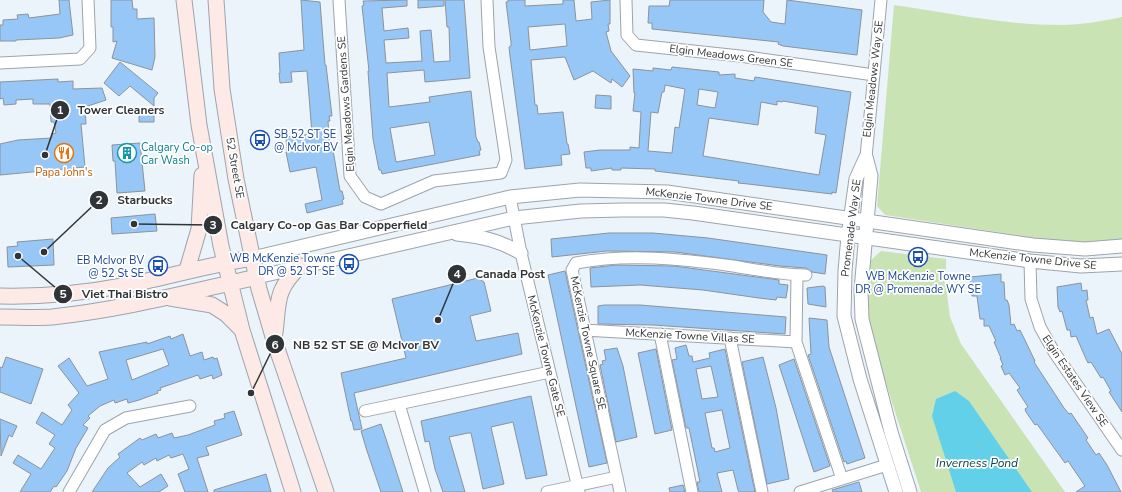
<svg xmlns="http://www.w3.org/2000/svg" width="1122" height="492" font-family="'Nunito Sans',sans-serif">
<style>
.green{fill:#cae3b4}
.water{fill:#62d0e9}
.building{fill:#97c7f7;stroke:#8c939a;fill-rule:evenodd}
.lines{fill:none;stroke-linecap:round;stroke-linejoin:round}
.minor-casing{stroke:#9da4ac;stroke-width:13}
.tertiary-casing{stroke:#9da4ac;stroke-width:15}
.secondary-casing{stroke:#9da4ac;stroke-width:17}
.minor{stroke:#fff;stroke-width:11}
.tertiary{stroke:#fff;stroke-width:13}
.secondary{stroke:#fde9e5;stroke-width:15}
.labels{text-anchor:middle;dominant-baseline:central;stroke-width:3.5;stroke-linejoin:round;paint-order:stroke}
.street-label{font-size:11px;fill:#313437;stroke:#fff}
.transit-label{font-size:11px;fill:#164399;stroke:#fff;text-anchor:end}
.culture-label{font-size:11px;fill:#0d838f;stroke:#fff;text-anchor:start}
.food-label{font-size:11px;fill:#c56008;stroke:#fff}
.water-label{font-size:12px;font-style:italic;fill:#073d47;stroke:#fff}
.leader{fill:none;stroke:#313437;stroke-width:1.5}
.callout-dot{fill:#313437;stroke:#fff;stroke-width:1.5}
.mark-label{font-size:12px;text-anchor:middle;font-weight:bold;fill:#fff}
.callout-label{font-size:12px;text-anchor:middle;font-weight:bold;fill:#313437;stroke:#fff;stroke-width:3.5;stroke-linejoin:round;paint-order:stroke}
</style>
<rect width="100%" height="100%" fill="#ebf3fb"/>
<path class="green" d="M894 5C949 13 1005 25 1061 25 1082 25 1102 21 1122 17V239L1086 242 1049 240 885 215 877 206Z
M881 251 946 259V287L950 317 961 344 1065 492H921L872 340 868 311V273L870 261Z"/>
<path class="water" d="M955 391 969 401 1032 492H956L932 416 936 399Z"/>
<path class="building" d="M59 0H69L73 35 59 38 16 40V41H0V25H3V20L18 19 17 15 28 14 29 18 60 14Z
M111 0H132L133 9H137V19L154 18 155 57 152 70 112 58 117 41 113 42V27H111Z
M301 0 320 2 325 65H326L332 116H329L330 121H328L330 150H333L340 191H342L344 199 342 200 343 204 307 213 305 204 322 200 316 167 290 172 286 152H287L286 137 312 134 307 71 291 72 292 82 280 83 279 73H280L279 53 304 50Z
M407 0V6L382 8 384 31 408 28 409 38 384 40 386 63 422 61 420 31 431 30 434 62 450 61 449 27H447L445 0H464L470 78 425 82 424 70 387 73 389 107 430 102 429 97 471 91 476 137 478 142H479L481 150 479 151 480 155 382 174 381 170H379L373 139 368 71H369L362 6 364 5 363 1ZM429 122 435 155 396 162 390 128Z
M418 0H444V6L418 8Z
M508 0H525V6L563 4V0H574L576 21 592 19 591 2 610 0V24H608L609 31 606 32 611 51 630 76 622 87 612 79 611 83 593 71 574 80 565 57 531 60 535 105H537L538 114 563 112 567 144H568L570 154 561 155 562 165 525 169 510 56 509 47 511 46V42L506 2H508ZM565 24 567 46 530 50 528 27Z
M670 0H764L763 12 771 22 785 24 787 0 862 10 857 55 783 46 778 44 779 42 652 29V23H648L649 6H669Z
M120 62 158 93 154 98V106L130 86 119 96 104 83Z
M672 67 719 72V75L735 74V78L754 81 755 77 851 92 836 193 832 192V194L748 184 738 183 739 181 655 171V169L621 168V170H612V168L591 171V168H586L584 152 600 150H630V147L639 148 641 112 633 111 635 93H634L633 69 653 71V68L671 70ZM665 85 685 89 679 128 675 127 672 153 648 151 651 112 658 113 662 92H664ZM699 89 718 92 715 108 697 105ZM777 101 782 102 783 101 818 107 815 133 826 135 819 175 703 156 709 118 758 125 761 102 777 105Z
M58 79V82L73 81V89L102 88 106 100 85 107 86 124H81L85 167 0 175V144L18 140 52 138V134L56 133 54 122H51L50 104H33V99L16 100V104L4 105 3 98 0 99V82Z
M596 95 611 96V109L595 108Z
M139 108H154V122H139Z
M140 143 145 191 117 193 115 161H113L112 145Z
M155 214 157 231 112 234 111 218Z
M609 233H653L708 238 827 255 825 274 812 272 806 268 780 266 675 252 607 251 552 257 551 239Z
M53 239 54 265 8 267 7 247 18 246 17 242Z
M616 265 674 266 779 280V284L788 285 786 298 777 297 776 300 759 298 703 290 640 285 591 287 590 268Z
M565 271 607 463 589 467 548 275Z
M1001 274V282H1004L1005 300H1007L1009 305 1011 325 1014 324 1017 331 1020 330 1035 361 1034 362 1064 408 1069 414 1071 413 1088 438 1086 440 1096 455 1099 453 1107 465 1121 492H1076L1085 486 1068 461 1065 463 1037 424 1035 425 1026 412 1025 409 1028 407 1017 390 1020 388 1009 373 1005 375 1001 366 1003 365 1000 358H1001L994 342 996 341 989 326H984V319H980L977 296H972L971 292 970 277Z
M478 278 484 282 491 311 470 316 476 341 518 333 522 354 354 393 362 429 354 430 352 421H351L341 373 406 358 392 299Z
M1081 283 1082 291 1087 290 1088 300H1086L1090 318 1093 317 1097 334 1109 329 1122 354V412L1109 392 1111 391 1103 377 1101 378 1091 362 1088 363 1086 359 1076 336 1071 337 1070 330H1067L1062 311 1060 312 1058 307 1057 287Z
M823 286 825 287 826 307 808 304 807 288Z
M604 305H640L786 317 785 334 653 325 598 324V306Z
M809 318 827 320 829 347 865 458 847 464 846 461 844 462 808 355 811 354Z
M183 334 190 356 202 352 204 360 213 357 214 359 217 358 222 375 213 379 212 375 200 379 198 375 160 388 161 390 157 391 158 393 139 400 128 403 127 399 115 403 114 400 100 406 88 416 90 418 83 425 88 428 76 448 67 471 56 487 54 486 50 492H20L31 474 13 463 18 455 41 469 55 448 49 444 55 435 36 423 42 412 62 425 72 410 68 405 79 393 58 366 69 358 87 386 108 379 99 352 147 342V344L170 336 171 339ZM163 349 169 365 132 380 126 360Z
M686 345 689 356H692L693 362 710 358 709 353 725 349 755 492H739L738 490 733 470 717 473 722 492H699L697 482H700L696 462 689 428H686L672 360 677 359 675 348ZM711 366 718 397 702 399 696 369ZM722 410 730 448 715 452 714 448H712L705 413Z
M617 348 623 366 637 437 616 442 600 365 603 364 602 361 606 360 604 350Z
M656 349 672 430 655 434 638 353Z
M6 357 43 369 31 404 0 392V367L2 368Z
M763 357 776 408 789 479 767 484 742 362Z
M794 359 830 466 814 472 779 365Z
M531 396 547 475 526 479 513 422 491 427 504 484 483 489 471 433H468L449 437 465 492H443L435 469 429 441 425 442 421 421Z
M234 411 242 435 206 447 209 455 197 458 208 492H185L178 474 189 469 183 454 171 458 169 455 157 461 156 458 144 465 142 462 127 473 140 487 161 474 168 486 159 492H92L108 468 120 457 118 454 140 438 142 440 156 434 158 438 172 433 174 438 188 435 215 425 214 421 225 418 224 414Z
M0 419 17 426 12 437 9 435 1 456Z
M381 424 386 439 403 492H381L367 451 361 431Z
M266 474 271 492H214V490Z
M859 482 862 492H833L832 490Z
M683 485 685 492H670L669 488Z"/>
<g class="lines">
<defs>
<path id="minor" d="M339 0 350 176 365 197 381 204 434 181 501 173 506 160 489 47 487 0
M626 0 627 35 636 45 740 56 874 75
M0 63 80 59 90 48 88 0
M866 157 881 0
M510 197 521 253 579 492
M1030 261 1031 299 1040 327 1054 352 1122 450
M797 275 796 342 842 479
M584 330 796 342
M660 334 692 492
M730 338 762 492
M399 404 425 492
M365 411 550 372
M69 492 105 430 126 418 190 406
M547 492 617 477
M620 492 572 270 576 263C628 253 681 259 733 266 757 270 782 275 806 275
M800 492 887 465"/>
<path id="tertiary" d="M866 157 856 179 848 236 845 271 844 316 860 379 896 492
M866 157 871 176 861 290 862 319 891 432 910 492
M457 234C483 237 498 240 521 253
M253 258 510 197 580 190 667 192 1033 245 1085 249 1122 246
M257 277 514 218 581 211 622 210H664L693 213 1030 261 1081 266 1122 264"/>
<path id="secondary" d="M184 0 199 125 221 246 242 330 293 492
M216 0 222 89 236 179 259 289 274 340 326 492
M187 270 199 229 202 175
M0 296C43 297 85 293 127 285 170 277 210 264 253 258
M170 298 212 305 226 314 241 329
M0 317C17 317 35 318 52 317 121 310 189 292 257 277
M275 333C279 300 275 291 300 266"/>
</defs>
<use href="#minor" class="minor-casing"/>
<use href="#tertiary" class="tertiary-casing"/>
<use href="#secondary" class="secondary-casing"/>
<use href="#minor" class="minor"/>
<use href="#tertiary" class="tertiary"/>
<use href="#secondary" class="secondary"/>
</g>
<defs>
<symbol id="bus-ring" viewBox="-11 -11 22 22"><circle r="9.5" fill="#fff" stroke="#1a4fb4" stroke-width="1.5"/><path d="M-5-6H5V4H4V6H2V4H-2V6H-4V4H-5ZM-3.5-4V0h7V-4ZM-3.5 1.2v1.5H-2V1.2ZM2 1.2v1.5H3.5V1.2Z" fill="#1a4fb4"/></symbol>
<symbol id="restaurant-ring" viewBox="-11 -11 22 22"><circle r="9.5" fill="#fff" stroke="#e8710a" stroke-width="1.5"/><path d="M-5-6h1v4h1v-4h1v4h1v-4h1v5L-1.5 .5V6h-2V.5L-5-1ZM5-6V6H3V1.5H1.5Q1.5-4 5-6Z" fill="#e8710a"/></symbol>
<symbol id="building-ring" viewBox="-11 -11 22 22"><circle r="9.5" fill="#fff" stroke="#0f9aa8" stroke-width="1.5"/><path d="M-4-6H4V6H1V3H-1V6H-4ZM-2.5-4.3h1.7v1.8h-1.7ZM.8-4.3h1.7v1.8H.8ZM-2.5-1h1.7V.8h-1.7ZM.8-1h1.7V.8H.8Z" fill="#0f9aa8"/></symbol>
</defs>
<g fill-rule="evenodd">
<use href="#bus-ring" x="249" y="129" width="22" height="22"/>
<use href="#restaurant-ring" x="53" y="142" width="22" height="22"/>
<use href="#building-ring" x="116" y="142" width="22" height="22"/>
<use href="#bus-ring" x="907" y="246" width="22" height="22"/>
<use href="#bus-ring" x="338" y="253" width="22" height="22"/>
<use href="#bus-ring" x="147" y="255" width="22" height="22"/>
</g>
<g class="labels">
<g class="street-label">
<text transform="translate(731 56) rotate(7)">Elgin Meadows Green SE</text>
<text transform="translate(873 79) rotate(-84)">Elgin Meadows Way SE</text>
<text transform="translate(346 104) rotate(-94)">Elgin Meadows Gardens SE</text>
<text transform="translate(235 168) rotate(80)">52 Street SE</text>
<text transform="translate(709 199) rotate(7)">McKenzie Towne Drive SE</text>
<text transform="translate(851 228) rotate(-83)">Promenade Way SE</text>
<text transform="translate(1033 259) rotate(6)">McKenzie Towne Drive SE</text>
<text transform="translate(690 336) rotate(3)">McKenzie Towne Villas SE</text>
<text transform="translate(588 343) rotate(78)">McKenzie Towne Square SE</text>
<text transform="translate(546 356) rotate(76)">McKenzie Towne Gate SE</text>
<text transform="translate(1075 381) rotate(56)">Elgin Estates View SE</text>
</g>
<g class="transit-label">
<text x="274" y="134" text-anchor="start">SB 52 ST SE<tspan x="274" dy="13">@ McIvor BV</tspan></text>
<text x="335" y="258">WB McKenzie Towne<tspan x="335" dy="13">DR @ 52 ST SE</tspan></text>
<text x="144" y="260">EB McIvor BV<tspan x="144" dy="13">@ 52 St SE</tspan></text>
<text x="918" y="276" text-anchor="middle">WB McKenzie Towne<tspan x="918" dy="13">DR @ Promenade WY SE</tspan></text>
</g>
<g class="culture-label">
<text x="141" y="147">Calgary Co-op<tspan x="141" dy="13">Car Wash</tspan></text>
</g>
<g class="food-label">
<text x="64" y="172">Papa John's</text>
</g>
<g class="water-label">
<text x="977" y="463">Inverness Pond</text>
</g>
</g>
<path class="leader" d="M45 155L60 110M44 252L99 200M134 224L213 225M438 320L457 274M18 256L63 294M251 393L275 344"/>
<g class="callout-dot">
<circle cx="45" cy="155" r="4"/>
<circle cx="44" cy="252" r="4"/>
<circle cx="134" cy="224" r="4"/>
<circle cx="438" cy="320" r="4"/>
<circle cx="18" cy="256" r="4"/>
<circle cx="251" cy="393" r="4"/>
<circle cx="60" cy="110" r="10"/>
<circle cx="99" cy="200" r="10"/>
<circle cx="213" cy="225" r="10"/>
<circle cx="457" cy="274" r="10"/>
<circle cx="63" cy="294" r="10"/>
<circle cx="275" cy="344" r="10"/>
</g>
<g class="mark-label">
<text x="60" y="114">1</text>
<text x="99" y="204">2</text>
<text x="213" y="229">3</text>
<text x="457" y="278">4</text>
<text x="63" y="298">5</text>
<text x="275" y="349">6</text>
</g>
<g class="callout-label">
<text x="121" y="114">Tower Cleaners</text>
<text x="145" y="204">Starbucks</text>
<text x="329" y="229">Calgary Co-op Gas Bar Copperfield</text>
<text x="510" y="278">Canada Post</text>
<text x="125" y="298">Viet Thai Bistro</text>
<text x="366" y="349">NB 52 ST SE @ McIvor BV</text>
</g>
</svg>
